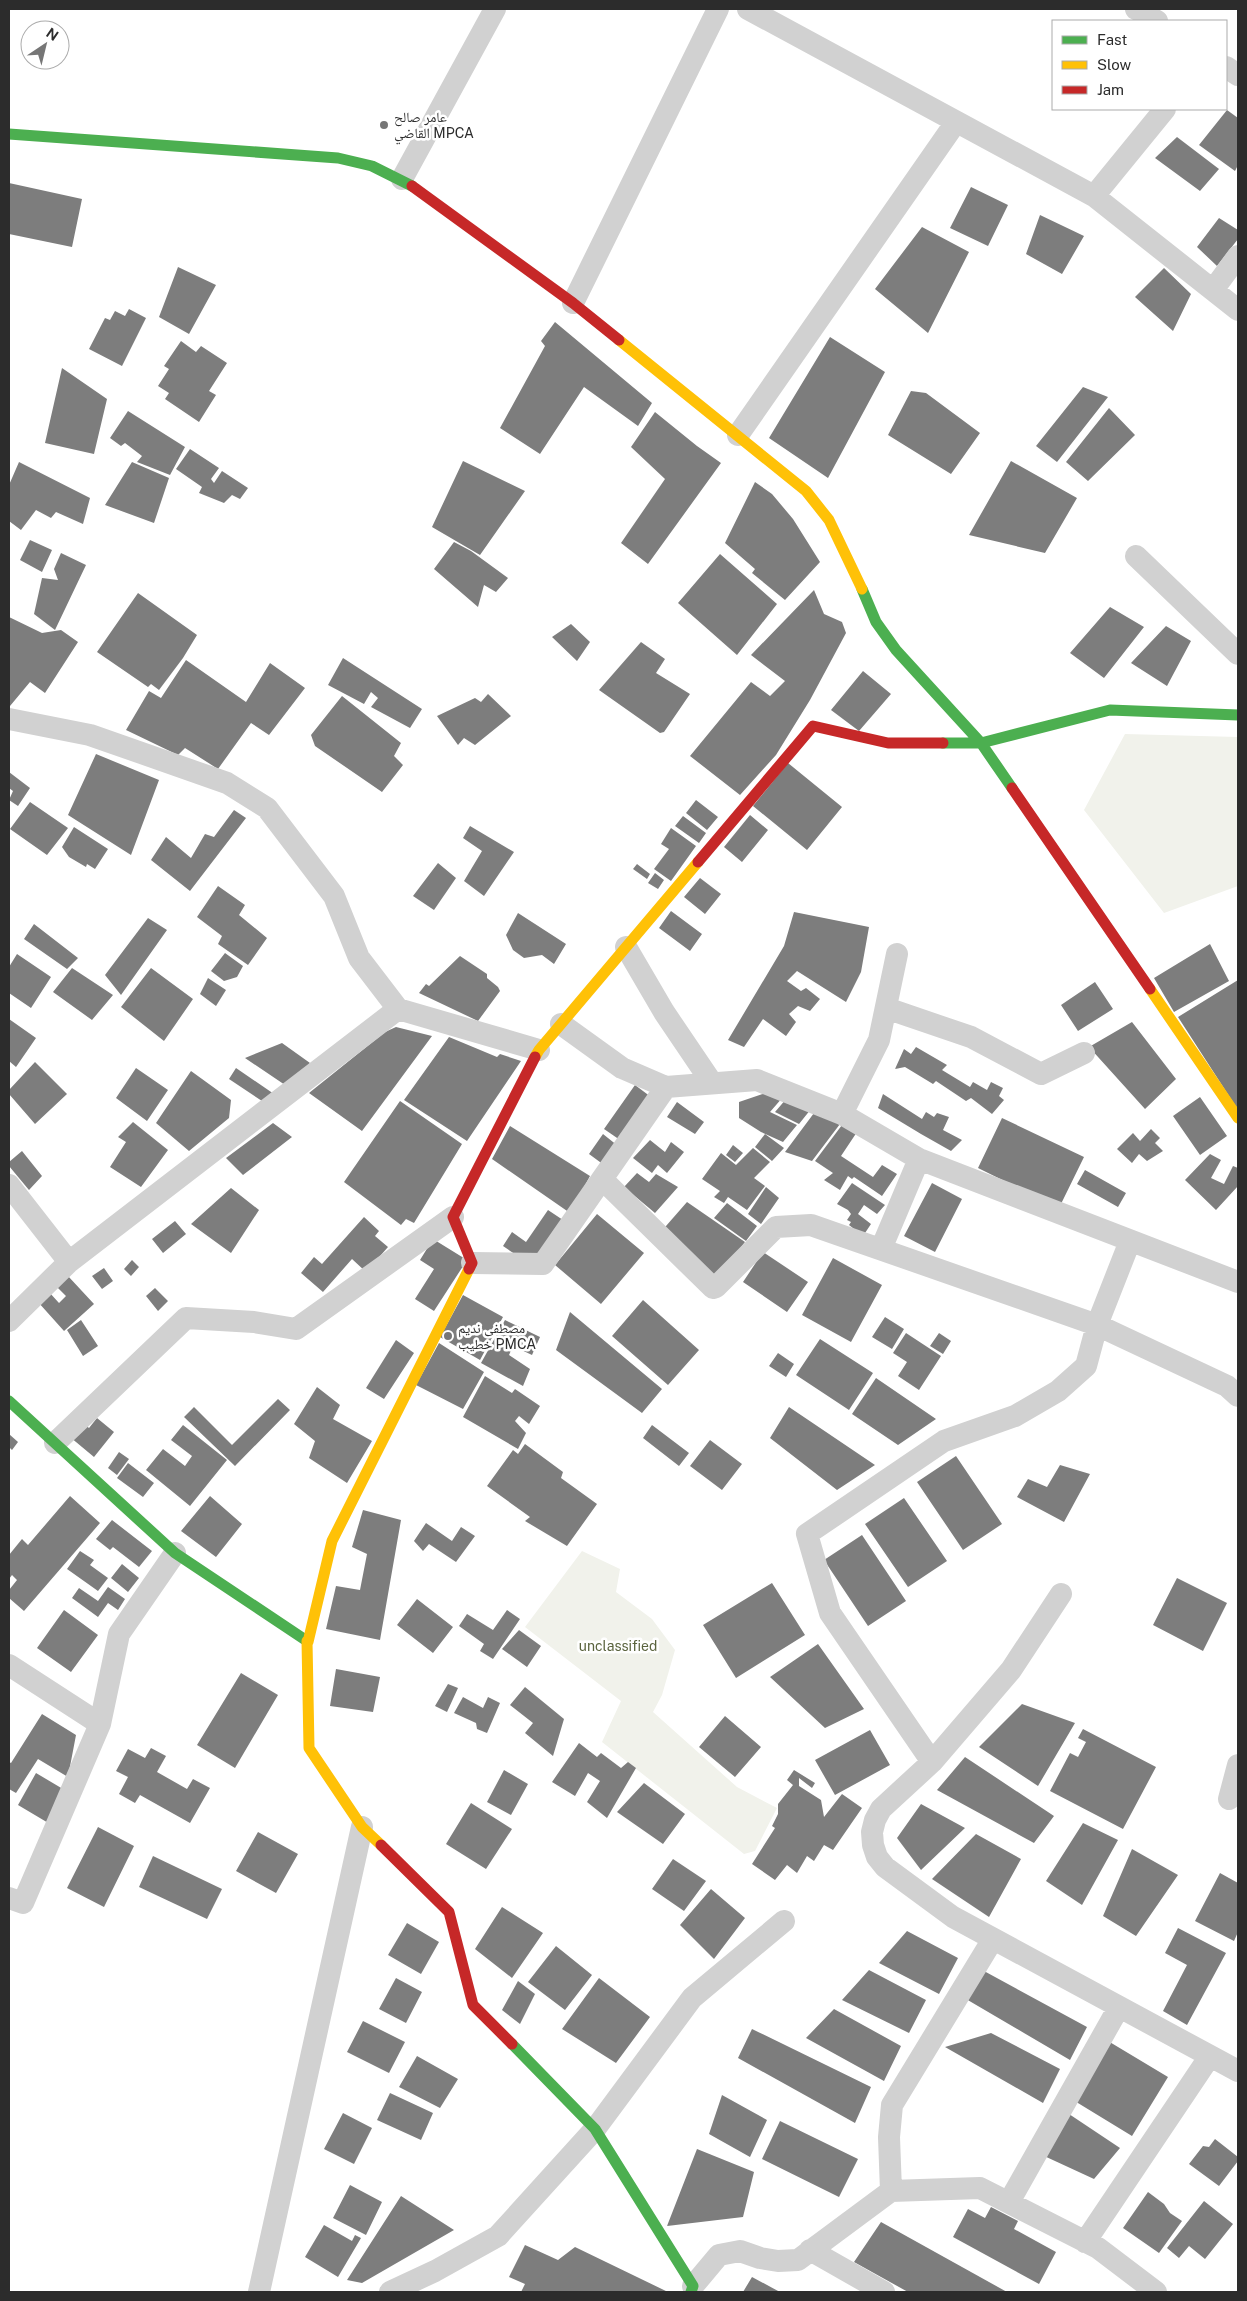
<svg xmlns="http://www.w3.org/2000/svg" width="1247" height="2301" font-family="'Public Sans','Noto Naskh Arabic',sans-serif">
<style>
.green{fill:#f1f2eb}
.building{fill:#7d7d7d}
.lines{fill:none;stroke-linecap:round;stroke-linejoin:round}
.street{stroke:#d1d1d1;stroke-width:22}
.fast{stroke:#4caf50;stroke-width:11}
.slow{stroke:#ffc107;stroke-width:11}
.jam{stroke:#c62828;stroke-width:11}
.poi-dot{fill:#767676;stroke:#fff;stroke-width:2}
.labels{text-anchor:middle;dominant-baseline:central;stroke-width:5;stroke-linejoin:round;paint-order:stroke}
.poi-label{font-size:14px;fill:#2c2c2c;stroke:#fff;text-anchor:start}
.park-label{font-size:14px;fill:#5a633d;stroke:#fff}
</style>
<rect width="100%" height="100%" fill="#fff"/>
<path class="green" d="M1125 734 1238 737V886L1164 913 1084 810Z
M582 1551 620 1569 616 1592 652 1619 675 1650 662 1695 653 1712 737 1787 777 1808 755 1851 744 1854 602 1742 621 1701 525 1627Z"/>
<path class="building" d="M1227 110 1238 118V165L1235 171 1199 145Z
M1177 137 1219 169 1200 191 1155 158Z
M9 183 82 199 72 247 9 234Z
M971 187 1008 205 988 246 950 228Z
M1040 215 1084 236 1062 274 1026 254Z
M1219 218 1238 230V239L1217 266 1197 247Z
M922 227 969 252 928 333 875 289Z
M178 267 216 285 189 334 159 317Z
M1164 268 1191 294 1173 331 1135 297Z
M129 309 146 318 122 366 89 349 105 318 110 320 115 311 125 316Z
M555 322 652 403 638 426 584 387 540 454 500 428 545 346 541 341Z
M830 337 885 372 828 478 769 438Z
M181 341 196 352 201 346 227 363 209 391 216 395 199 422 165 399 169 393 158 386 169 369 164 366Z
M62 368 107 399 94 454 45 443Z
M1083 387 1108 397 1057 462 1036 446Z
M911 391 926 393 980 433 951 474 888 435Z
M1109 408 1135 435 1088 481 1066 462Z
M128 411 185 447 170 475 137 462 142 456 125 443 121 446 110 438Z
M655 412 697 446 721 463 648 564 621 543 665 479 631 447Z
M190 449 219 468 211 479 214 483 222 471 248 488 240 499 232 495 224 503 199 493 202 487 176 469Z
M463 461 525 491 480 555 432 527Z
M1011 461 1077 498 1045 553 969 535Z
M19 462 90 498 83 524 56 512 51 518 36 510 21 530 9 521V485Z
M132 462 169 478 154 523 105 505Z
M755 482 772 494 793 519 820 562 785 600 752 573 755 569 725 543Z
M30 540 52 550 42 572 20 560Z
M454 542 471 551 508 578 496 592 484 585 478 607 434 569Z
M61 553 86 565 55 630 34 614 42 578 58 580 54 569Z
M720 554 777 604 737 655 678 603Z
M814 590 824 614 842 622 846 633 810 700 776 755 740 795 690 756 751 682 770 696 785 681 751 655Z
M138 593 197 635 183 658 159 690 151 684 148 687 97 652Z
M1110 607 1144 627 1104 678 1070 653Z
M9 617 42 633 61 630 78 642 45 693 30 682 10 706Z
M571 624 590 642 577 661 552 637Z
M1166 626 1191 641 1167 686 1131 663Z
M641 642 665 659 656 673 690 694 664 732 660 733 599 690Z
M343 658 422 709 410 728 371 707 378 698 371 692 364 704 328 685Z
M186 660 246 702 270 663 305 688 269 735 251 723 218 769 185 748 178 755 126 730 149 691 161 698Z
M863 671 891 694 859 731 831 710Z
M488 694 511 716 475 745 464 738 458 745 437 716 475 698 481 702Z
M342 696 401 743 394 756 403 765 382 792 315 746 311 735Z
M96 754 159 780 131 855 68 815Z
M788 763 842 807 807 850 753 806Z
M9 772 30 788 18 806 9 800 13 791 9 788Z
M696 800 718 817 707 830 686 813Z
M30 802 68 828 47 855 10 829Z
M234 810 246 818 190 891 151 860 166 837 191 858 205 834 214 837Z
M750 815 768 830 742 862 724 847Z
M683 816 706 833 699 843 675 826Z
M470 826 514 852 484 896 464 881 482 851 463 838Z
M74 827 108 849 95 869 87 864 86 867 69 857 62 847Z
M671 828 696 846 671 881 654 869 669 849 661 844Z
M438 863 456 878 434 910 413 896Z
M637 864 650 874 647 879 633 869Z
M655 873 664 880 658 889 648 883Z
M700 878 721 894 705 914 684 897Z
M218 886 245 905 239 915 267 938 248 965 218 944 222 936 197 917Z
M671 911 702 934 690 951 659 928Z
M794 912 869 927 861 972 846 1002 797 971 787 981 801 991 806 988 820 999 810 1011 798 1006 789 1014 796 1022 786 1036 763 1019 744 1047 728 1040 784 946Z
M518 913 566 944 554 964 542 955 524 958 513 950 506 935Z
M148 918 167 930 121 995 105 975Z
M34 924 78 958 67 969 24 939Z
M1210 944 1229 981 1174 1012 1154 978Z
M225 953 243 966 237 977 224 981 211 971Z
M17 954 51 977 31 1008 9 993V967Z
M460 956 487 974V978L498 987 500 991 478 1021 419 993 426 984 429 986Z
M72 968 113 995 92 1020 53 992Z
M151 968 193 999 164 1041 121 1007Z
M208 978 226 990 216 1006 200 994Z
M1238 980V1110L1178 1017Z
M1095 982 1113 1009 1078 1031 1061 1005Z
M9 1019 36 1038 16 1067 9 1061Z
M1132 1022 1176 1079 1145 1109 1089 1047Z
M396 1027 432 1036 362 1131 309 1093 385 1032Z
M449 1037 497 1057 500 1054 521 1061 467 1141 404 1100Z
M282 1043 310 1063 288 1087 245 1058Z
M916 1047 947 1065 942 1070 970 1087 973 1082 987 1090 991 1082 1003 1088 999 1096 1004 1100 992 1114 971 1098 966 1101 936 1081 933 1084 905 1067 895 1069 904 1049 911 1054Z
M35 1062 67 1094 35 1124 9 1094V1090Z
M136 1068 168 1090 147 1121 116 1098Z
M236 1068 274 1094 265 1103 229 1079Z
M191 1071 231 1100 229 1118 189 1151 156 1123Z
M635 1085 651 1097 620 1140 604 1129Z
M771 1091 783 1097 770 1112 797 1125 783 1142 761 1132 739 1118V1102Z
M883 1094 922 1119 926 1112 934 1117 937 1113 949 1117 943 1130 962 1140 951 1151 921 1134 878 1108Z
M1200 1097 1227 1136 1200 1155 1173 1116Z
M787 1098 811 1109 799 1124 775 1112Z
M400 1101 462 1144 414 1223 406 1219 401 1225 344 1182Z
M677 1102 704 1122 695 1134 667 1117Z
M814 1113 840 1124 812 1161 785 1152Z
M1002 1118 1084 1157 1059 1208 978 1168Z
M133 1122 168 1150 141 1187 110 1167 126 1142 118 1137Z
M273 1123 292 1137 243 1175 226 1158Z
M842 1125 857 1132 841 1156 873 1177 882 1165 897 1174 882 1196 854 1177 852 1179 848 1176 840 1190 824 1180 833 1173 815 1161Z
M510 1126 590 1176 570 1213 492 1159Z
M1151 1129 1160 1138 1155 1143 1163 1151 1147 1161 1139 1154 1132 1163 1117 1149 1133 1133 1140 1141Z
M603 1134 618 1146 604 1165 589 1154Z
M765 1134 784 1148 772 1161 755 1147Z
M650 1140 665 1152 671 1142 684 1152 667 1173 658 1165 652 1173 633 1158Z
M733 1145 743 1153 735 1162 726 1155Z
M753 1148 770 1162 754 1178 765 1186 747 1210 728 1197 724 1203 714 1197 720 1191 702 1179 721 1153 736 1165Z
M22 1151 42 1176 29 1190 9 1166V1162Z
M1210 1154 1221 1160 1211 1178 1224 1184 1233 1166 1238 1168V1186L1216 1210 1185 1180Z
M1085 1170 1126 1193 1118 1207 1077 1184Z
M637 1173 649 1182 656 1174 678 1187 655 1213 624 1187Z
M852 1183 885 1205 877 1214 864 1205 858 1214 871 1224 863 1236 849 1225 851 1222 847 1220 851 1214 848 1210 837 1204Z
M932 1183 962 1199 935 1252 904 1236Z
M766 1187 779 1198 761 1224 748 1214Z
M231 1188 259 1210 231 1253 191 1224Z
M687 1202 745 1242 712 1285 659 1234Z
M727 1203 757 1226 746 1241 714 1218Z
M548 1210 563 1220 538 1258 525 1261 503 1246 512 1232 526 1242Z
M597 1214 644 1253 601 1304 555 1265Z
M364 1217 379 1231 375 1236 388 1247 366 1272 352 1259 323 1292 301 1273 314 1257 322 1264Z
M175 1221 186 1234 163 1253 152 1239Z
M433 1239 467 1260 434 1311 415 1299 434 1269 420 1260Z
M763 1252 808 1282 787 1312 743 1282Z
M833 1258 882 1285 851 1342 802 1315Z
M132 1260 139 1267 131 1276 124 1269Z
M104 1268 113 1281 102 1289 92 1276Z
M68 1276 94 1304 64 1331 38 1302 49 1292 59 1303 66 1296 57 1287Z
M155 1288 168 1301 158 1311 146 1296Z
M463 1295 503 1317 480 1360 440 1337Z
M643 1300 699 1350 668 1385 612 1336Z
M570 1312 662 1389 642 1413 556 1350Z
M885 1317 904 1329 892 1349 872 1337Z
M81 1320 98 1346 83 1356 67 1330Z
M505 1320 540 1337 532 1355 513 1346 509 1355 530 1369 523 1386 481 1363Z
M906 1333 941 1356 919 1390 898 1376 907 1362 893 1353Z
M939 1333 951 1341 943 1354 930 1346Z
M820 1339 873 1373 849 1410 796 1375Z
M396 1340 414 1353 384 1399 366 1388Z
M439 1343 484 1372 463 1409 416 1385Z
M778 1353 794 1364 786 1377 769 1366Z
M485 1376 512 1393 515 1389 540 1406 529 1424 519 1416 515 1421 526 1433 518 1449 463 1417Z
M876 1378 936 1419 898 1445 852 1414Z
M317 1387 340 1405 333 1419 372 1441 347 1483 309 1458 315 1441 294 1424Z
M278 1399 290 1410 235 1466 184 1417 194 1407 232 1445Z
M789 1407 875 1465 837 1490 770 1438Z
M97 1418 114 1432 94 1457 70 1437 82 1422 89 1428Z
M183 1425 227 1460 190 1506 146 1470 163 1449 185 1466 192 1456 171 1440Z
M652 1425 689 1453 679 1466 643 1438Z
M9 1434 18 1442 12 1450 9 1447Z
M710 1440 742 1464 722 1490 690 1466Z
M525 1444 563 1472 561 1478 597 1504 567 1546 525 1521 530 1517 487 1486 513 1450 518 1454Z
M119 1452 129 1459 117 1475 108 1468Z
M956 1456 1002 1524 963 1550 917 1482Z
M128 1463 154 1483 143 1497 117 1478Z
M1060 1465 1090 1474 1064 1522 1017 1497 1028 1479 1047 1487Z
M70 1496 100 1523 24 1611 9 1598V1590L17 1580 12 1575 9 1579V1555L22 1539 28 1545Z
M210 1496 242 1524 216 1557 181 1531Z
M904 1498 947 1561 908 1587 865 1524Z
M363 1510 401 1520 380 1640 326 1629 336 1586 360 1590 367 1554 352 1547Z
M112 1520 152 1551 139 1567 113 1547 110 1550 96 1539Z
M426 1523 452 1541 461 1527 475 1536 456 1562 429 1544 423 1551 414 1541Z
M862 1535 906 1601 868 1626 824 1560Z
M80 1551 94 1560 90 1565 108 1578 98 1591 67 1569Z
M122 1564 139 1578 128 1592 111 1578Z
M1177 1578 1227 1603 1203 1651 1153 1625Z
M772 1583 805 1635 736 1678 703 1625Z
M108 1587 125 1599 118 1610 108 1603 98 1617 72 1598 79 1588 98 1601Z
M417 1599 453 1627 433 1653 397 1625Z
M64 1610 98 1635 71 1672 37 1648Z
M507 1610 520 1619 493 1659 480 1651 484 1644 459 1626 467 1614 493 1630Z
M519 1630 541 1646 527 1667 502 1649Z
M818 1644 864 1709 825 1728 770 1677Z
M336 1669 380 1677 373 1712 330 1706Z
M241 1673 278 1695 235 1768 197 1745Z
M448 1684 458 1688 447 1712 435 1706Z
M525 1687 564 1719 553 1756 525 1733 533 1723 510 1705Z
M463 1697 483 1708 488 1697 500 1703 487 1733 477 1729 476 1723 454 1713Z
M1022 1704 1075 1723 1038 1786 979 1747Z
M42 1714 76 1735 68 1777 38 1759 16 1793 9 1789V1762L11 1763Z
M725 1716 761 1747 735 1777 699 1747Z
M1083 1729 1156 1767 1123 1829 1050 1791 1070 1753 1078 1757 1086 1742 1078 1738Z
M870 1730 890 1765 835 1795 815 1760Z
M579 1743 597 1757 601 1753 621 1768 628 1762 636 1768 607 1818 587 1802 600 1781 588 1773 575 1796 552 1782Z
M151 1748 166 1756 157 1772 187 1789 193 1779 210 1788 190 1823 140 1795 135 1803 119 1794 128 1777 116 1771 128 1749 145 1758Z
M965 1757 1054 1816 1034 1843 937 1790Z
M504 1770 528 1784 511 1815 487 1802Z
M794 1770 815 1783 812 1788 799 1778V1786L821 1800 824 1817 842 1794 862 1808 833 1850 824 1845 814 1861 807 1856 797 1873 787 1865 775 1880 752 1864 775 1828 772 1826 778 1814V1804L793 1785 787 1780Z
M36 1773 68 1792 50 1824 18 1805Z
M644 1783 685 1814 663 1844 617 1812Z
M471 1803 512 1829 486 1869 446 1844Z
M921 1804 965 1828 921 1870 897 1838Z
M1083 1823 1118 1840 1082 1905 1046 1881Z
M98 1827 134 1846 104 1907 67 1888Z
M258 1832 298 1854 276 1893 236 1871Z
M976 1834 1021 1859 989 1917 932 1879Z
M1132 1849 1178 1875 1136 1936 1103 1916Z
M153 1856 222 1889 207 1919 139 1887Z
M673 1859 706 1881 684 1911 652 1889Z
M1220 1873 1238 1883V1932L1234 1941 1195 1921Z
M711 1889 745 1918 714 1959 680 1925Z
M502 1907 543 1933 512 1978 475 1949Z
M407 1923 439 1942 421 1974 388 1955Z
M1178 1928 1226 1953 1187 2025 1163 2011 1187 1965 1165 1953Z
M907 1931 958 1958 939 1994 879 1963Z
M556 1946 592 1975 565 2010 528 1982Z
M869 1970 926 2000 909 2033 842 2000Z
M984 1971 1087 2027 1070 2060 966 1999Z
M396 1978 422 1992 406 2023 379 2009Z
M599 1978 650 2017 616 2063 562 2029Z
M518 1981 535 1994 520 2024 502 2010Z
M834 2009 901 2046 884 2081 806 2038Z
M363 2021 405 2042 389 2073 347 2052Z
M752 2029 871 2087 855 2123 738 2058Z
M991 2033 1060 2069 1043 2103 945 2047Z
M1108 2041 1168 2077 1132 2136 1073 2100Z
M417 2056 458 2079 440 2108 399 2087Z
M390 2093 433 2113 421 2140 377 2120Z
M722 2095 767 2120 750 2157 709 2134Z
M343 2113 372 2128 354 2164 324 2149Z
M1069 2114 1120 2148 1094 2179 1042 2155Z
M780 2121 858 2159 839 2197 762 2159Z
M1215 2139 1238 2157V2161L1219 2186 1189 2164 1203 2146 1209 2147Z
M697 2149 754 2172 743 2217 667 2226Z
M350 2185 382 2202 366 2235 333 2218Z
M1148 2192 1164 2204 1170 2213 1182 2221 1159 2253 1123 2228Z
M401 2196 454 2230 362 2283 347 2280Z
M1204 2201 1233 2224 1205 2259 1189 2246 1179 2258 1167 2248Z
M991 2207 1018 2221 1014 2229 1056 2252 1039 2284 953 2237 968 2209 985 2218Z
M881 2222 1007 2292H908L854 2262Z
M324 2225 352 2241 355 2235 361 2238 338 2277 305 2257Z
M525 2245 558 2260 575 2247 668 2292H521L525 2284 509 2277Z
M752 2277 780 2292H743Z"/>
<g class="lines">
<path class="street" d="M748 9 1094 196 1238 310
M1136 9 1157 21
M1226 67 1238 75
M402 179 495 9
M1094 196 1165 109
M1213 290 1238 256
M573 303 718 9
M738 435 956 122
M1136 556 1238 654
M9 719 90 735 227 783 267 808 334 896 359 958 398 1009
M626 947 664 1012 712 1083
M886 1008 971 1037 1041 1074 1084 1053
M561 1024 622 1068 666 1087 757 1080 842 1114 919 1159 1238 1282
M842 1114 879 1040 897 954
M602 1179 713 1288 716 1287 776 1227 811 1225 1097 1325 1227 1386 1238 1396
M9 1185 69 1262
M881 1249 919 1159
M472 1263 543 1264 666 1087
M9 1321 69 1262 398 1009 539 1050
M55 1443 186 1318 254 1322 296 1329 453 1217
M1061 1594 1011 1670 932 1762 881 1809 875 1820 872 1832 873 1845 877 1857 885 1867 953 1917 1238 2071
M9 1665 100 1724
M932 1762 830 1613 807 1534 944 1441 1015 1416 1058 1391 1086 1366 1097 1325 1130 1241
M1229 1799 1238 1765
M9 1898 23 1903 100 1724 119 1634 175 1553
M891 2191 889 2137 892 2105 993 1939
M1009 2202 1119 2007
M1085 2242 1210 2056
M810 2250 884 2292
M693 2286 719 2255 740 2251 760 2258 778 2261 798 2260 891 2191 980 2188 1098 2248 1156 2292
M259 2292 362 1827
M390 2292 435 2271 498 2236 595 2129 692 1998 784 1921"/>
<path class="fast" d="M9 134 338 158 372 166 412 186
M862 589 876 622 896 650 981 743 1012 788
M943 743H981L1110 710 1238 715
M9 1401 175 1553 307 1641
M512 2044 595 2129 693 2286 691 2292"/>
<path class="slow" d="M619 340 806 491 829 520 862 589
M1150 989 1238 1118
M535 1057 539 1050 698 862
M307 1641 309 1748 362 1827 381 1845
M308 1642 332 1541 469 1269"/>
<path class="jam" d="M412 186 573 303 619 340
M1012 788 1150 989
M698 862 813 726 888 743H943
M469 1269 472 1263 453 1217 535 1057
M381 1845 449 1912 473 2005 512 2044"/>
</g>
<g class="poi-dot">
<circle cx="384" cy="125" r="5"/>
<circle cx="448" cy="1336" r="5"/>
</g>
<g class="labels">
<g class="poi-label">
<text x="394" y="117">عامر صالح<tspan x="394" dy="16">القاضي MPCA</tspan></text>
<text x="458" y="1328">مصطفى نديم<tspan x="458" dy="16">خطيب PMCA</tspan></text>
</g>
<g class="park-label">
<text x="618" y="1646">unclassified</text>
</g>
</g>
<rect width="1247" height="2301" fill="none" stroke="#2c2c2c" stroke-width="20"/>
<rect x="1052" y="20" width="175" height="90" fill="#ffffff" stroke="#ababab"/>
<rect x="1062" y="36" width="25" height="8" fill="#4caf50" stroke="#ababab"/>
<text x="1097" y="45" font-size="15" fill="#2c2c2c">Fast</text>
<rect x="1062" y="61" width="25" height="8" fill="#ffc107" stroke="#ababab"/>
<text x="1097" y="70" font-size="15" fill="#2c2c2c">Slow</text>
<rect x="1062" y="86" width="25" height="8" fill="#c62828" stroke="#ababab"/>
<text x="1097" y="95" font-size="15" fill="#2c2c2c">Jam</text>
<g transform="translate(45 45) rotate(35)"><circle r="24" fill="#ffffff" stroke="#ababab"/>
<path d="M0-4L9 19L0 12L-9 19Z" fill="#767676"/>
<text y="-8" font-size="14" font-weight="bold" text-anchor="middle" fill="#2c2c2c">N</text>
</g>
</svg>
